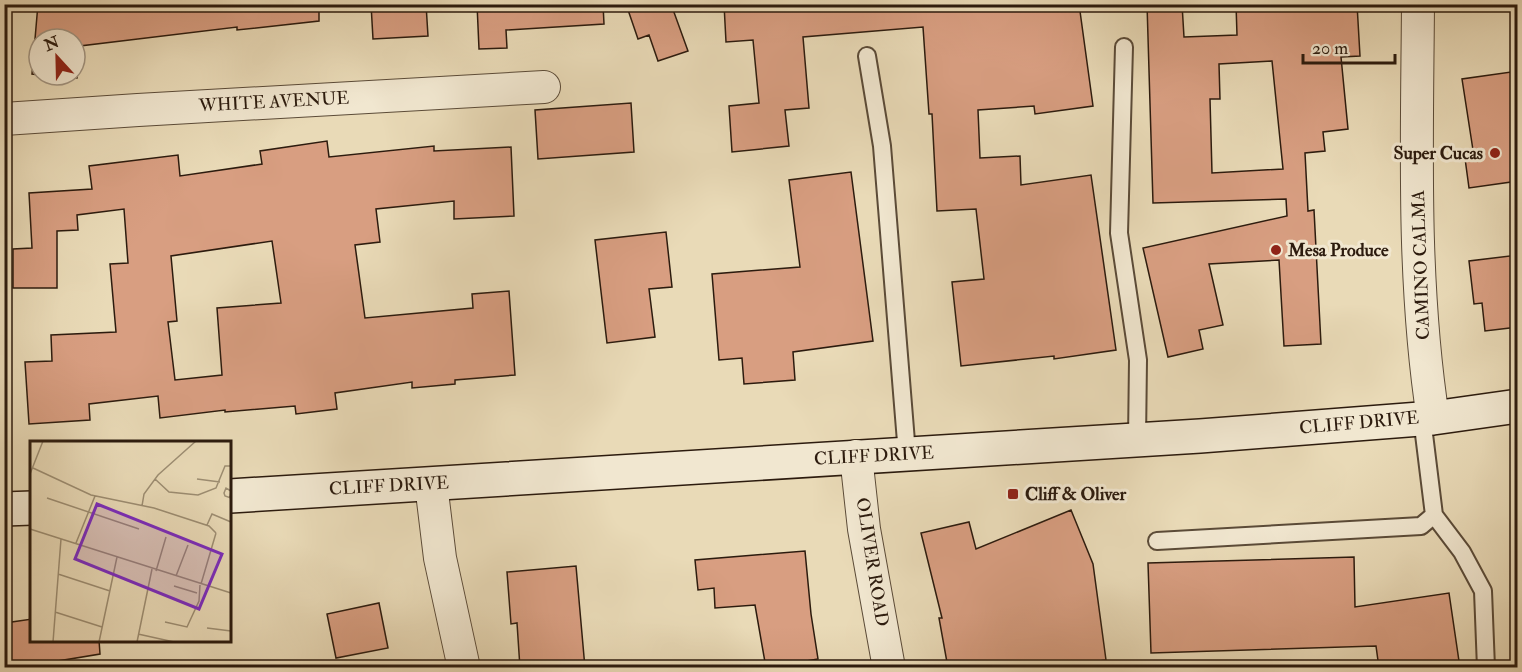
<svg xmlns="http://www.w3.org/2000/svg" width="1522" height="672" font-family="'IM FELL Double Pica',serif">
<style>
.building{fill:#d89e81;stroke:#2c1b0e;stroke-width:1.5;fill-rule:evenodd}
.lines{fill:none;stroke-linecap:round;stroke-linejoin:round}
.lane-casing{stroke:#5b4b38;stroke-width:20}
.street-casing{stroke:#5b4b38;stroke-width:34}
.secondary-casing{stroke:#2c1b0e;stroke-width:36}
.lane{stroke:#f1e7d0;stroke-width:16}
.street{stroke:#f1e7d0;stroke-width:32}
.secondary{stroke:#f1e7d0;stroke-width:33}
.poi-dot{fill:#8f2418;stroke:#f1e7d0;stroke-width:2}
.labels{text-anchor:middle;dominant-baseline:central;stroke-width:6;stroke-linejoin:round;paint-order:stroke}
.street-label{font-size:18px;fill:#2c1b0e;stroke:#f1e7d0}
.poi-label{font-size:18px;font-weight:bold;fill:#2c1b0e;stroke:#f1e7d0;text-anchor:start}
.inset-road{fill:none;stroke:#9d8e73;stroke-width:1.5}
.view{fill:#7b2cbf;fill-opacity:0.15;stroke:#7b2cbf;stroke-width:3}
.inset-edge{fill:none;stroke:#2c1b0e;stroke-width:3}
</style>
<rect width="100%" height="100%" fill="#e9dab7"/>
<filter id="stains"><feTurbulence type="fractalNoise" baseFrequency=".00333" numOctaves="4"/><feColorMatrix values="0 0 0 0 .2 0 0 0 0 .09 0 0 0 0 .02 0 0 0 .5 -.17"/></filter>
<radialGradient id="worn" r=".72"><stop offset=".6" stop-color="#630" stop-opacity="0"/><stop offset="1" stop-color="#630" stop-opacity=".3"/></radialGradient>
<path class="building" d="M38 4H319V21L237 30V27L80 46 77 78 42 75H75V39H39V75L32 74Z
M371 4H426L428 36 373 39Z
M477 4H603L604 24 506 30 507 48 479 49Z
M626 4H671L688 51 658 61 649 35 638 39Z
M724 4H1079L1093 106 1035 114 1034 106 978 110 980 158 1020 156 1021 185 1091 175 1116 350 1054 359V356L961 366 952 282 984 279 976 209 937 211 932 114H929L923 27 803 37 809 108 785 110 789 146 732 152 729 106 759 103 753 40 726 42Z
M1147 4H1182L1184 37 1237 35 1236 4H1272L1273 6 1357 4 1360 56 1341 57 1348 129 1323 132 1325 151 1305 153 1308 211 1314 210 1321 344 1284 346 1279 260 1209 264 1223 325 1199 330 1203 349 1168 357 1143 248 1287 216 1286 199 1153 203ZM1272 61 1283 169 1212 173 1210 99H1220L1219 64Z
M1518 71V181L1469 188 1464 151 1473 150 1462 79Z
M631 103 634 152 538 159 535 110Z
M327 141 329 157 434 146V151L511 147 514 216 454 219V201L376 209 380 242 355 245 365 318 473 308 472 294 509 291 515 375 455 380V384L412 388V382L335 393 337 409 296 414 295 406 225 412V410L160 418 158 396 89 404 90 420 29 424 25 362 52 361 51 335 116 332 110 264 128 263 124 209 77 215 78 230 57 231V288H13V249L32 248 29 193 92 189 89 166 178 155 180 176 262 164 260 151ZM272 241 281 303 217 308 222 375 175 380 168 322 177 321 171 256Z
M851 172 873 341 793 352 795 380 744 384 742 358 719 360 712 274 800 267 789 180Z
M666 232 672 287 649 289 655 337 607 343 595 240Z
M1518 255V327L1485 331 1482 303 1474 304 1469 261Z
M1071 510 1093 564 1106 660 1051 668H948L939 618H942L921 533 969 522 976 549Z
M805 551 811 614 818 659 766 668 755 605 715 608 714 588 698 590 695 560Z
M1354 557 1355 607 1449 593 1460 668H1379L1376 646 1151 653 1148 563Z
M576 566 585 668H520L517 623 511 624 507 572Z
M379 603 388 648 336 658 327 614Z
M32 619V640H99L100 654 46 663V668H11L5 623Z"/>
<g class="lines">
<defs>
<path id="lane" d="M1124 47 1119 233 1138 360 1137 440
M867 56 882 146 907 454
M1422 418 1434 515 1462 552 1483 591 1486 668
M1157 541 1421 526 1434 515"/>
<path id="street" d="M1418 4C1417 142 1412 281 1433 418
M4 119 138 110 544 87
M856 456 864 529 889 668
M431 484 440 558 464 668"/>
<path id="secondary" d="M230 496 1200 436 1433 418 1518 406
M4 509 32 508"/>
</defs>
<use href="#lane" class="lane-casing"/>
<use href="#street" class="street-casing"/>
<use href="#secondary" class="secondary-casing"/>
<use href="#lane" class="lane"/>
<use href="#street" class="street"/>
<use href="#secondary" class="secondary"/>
</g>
<g class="poi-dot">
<circle cx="1495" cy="153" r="6"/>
<circle cx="1276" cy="250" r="6"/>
<rect x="1007" y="488" width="12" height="12" rx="3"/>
</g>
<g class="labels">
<g class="street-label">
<text transform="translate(274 102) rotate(-3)">WHITE AVENUE</text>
<text transform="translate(1421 265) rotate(-92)">CAMINO CALMA</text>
<text transform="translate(1359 423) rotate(-5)">CLIFF DRIVE</text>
<text transform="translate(874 456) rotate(-3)">CLIFF DRIVE</text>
<text transform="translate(389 486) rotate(-3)">CLIFF DRIVE</text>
<text transform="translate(872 562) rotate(81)">OLIVER ROAD</text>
</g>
<g class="poi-label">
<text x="1483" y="153" text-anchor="end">Super Cucas</text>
<text x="1288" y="250">Mesa Produce</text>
<text x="1025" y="494">Cliff &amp; Oliver</text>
</g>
</g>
<g transform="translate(30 441)">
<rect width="201" height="201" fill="#e9dab7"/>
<path class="inset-road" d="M3 27 61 54 124 67 179 85 186 92M0 33 13 0M125 38 139 51 168 54 186 47 195 25H201M167 38 190 41M200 56 201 50 196 47 194 52 195 55 201 57M17 57 109 88M112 65 114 53 128 34 166 0M177 84 182 73 201 81M0 88 201 152M46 102 65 55M126 130 136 96M28 133 80 150M146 135 158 104M171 143 186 92M144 145 167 152M25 171 72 186M135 181 157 186 169 160 170 144M177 187 201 190M108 193 144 201M23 201 31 98M69 201 87 116M107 201 122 128"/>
<path class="view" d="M67 63 192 113 169 168 45 118Z"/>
<rect width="201" height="201" class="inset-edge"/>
</g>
<rect width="1522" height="672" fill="none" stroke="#e9dab7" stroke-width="24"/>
<rect x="6" y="6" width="1510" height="660" fill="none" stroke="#2c1b0e" stroke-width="3"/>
<rect x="12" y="12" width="1498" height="648" fill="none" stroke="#2c1b0e" stroke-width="1.5"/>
<g transform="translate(57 57) rotate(338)"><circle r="28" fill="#f1e7d0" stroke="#a29582" stroke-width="1.5"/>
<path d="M0-4.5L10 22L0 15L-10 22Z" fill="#8f2418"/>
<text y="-9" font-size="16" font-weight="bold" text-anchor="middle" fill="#2c1b0e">N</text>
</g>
<path d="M1303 54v9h92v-9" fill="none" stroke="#2c1b0e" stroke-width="3"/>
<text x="1312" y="54" font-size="18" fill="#2c1b0e" stroke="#f1e7d0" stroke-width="4.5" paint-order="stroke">20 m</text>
<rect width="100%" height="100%" filter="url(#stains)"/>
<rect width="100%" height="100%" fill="url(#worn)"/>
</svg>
